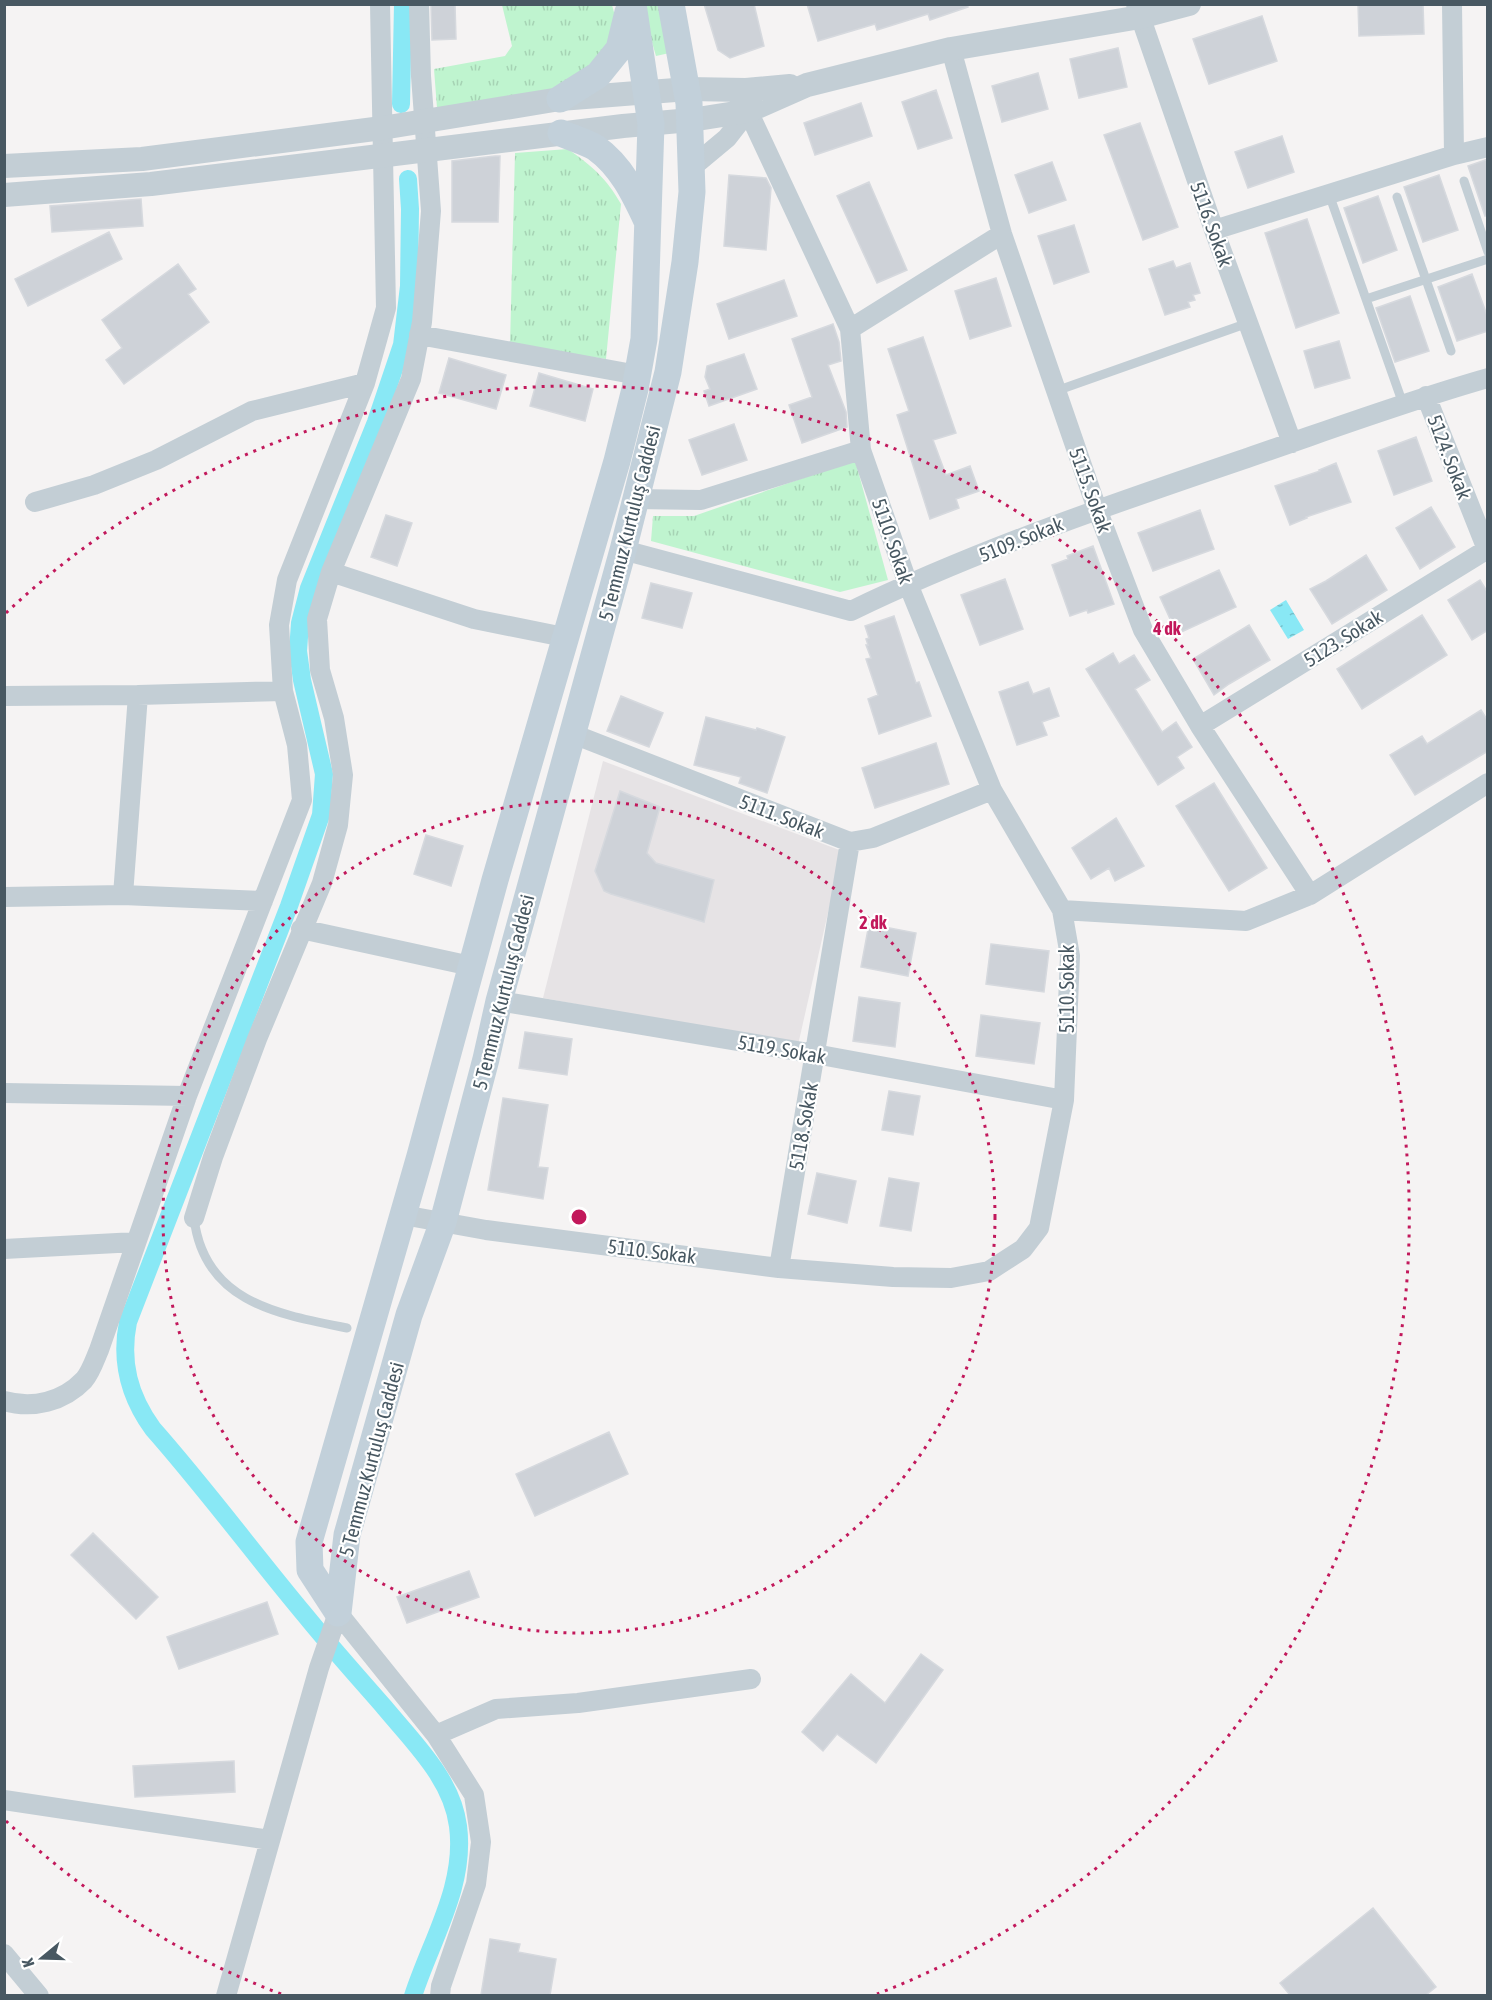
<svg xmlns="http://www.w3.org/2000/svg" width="1492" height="2000" font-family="'Asap Condensed',sans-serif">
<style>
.education{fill:#e6e3e5}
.grass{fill:url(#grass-tufts)}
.water{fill:url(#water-ripples)}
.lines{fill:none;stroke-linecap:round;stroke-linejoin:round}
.canal{stroke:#89e8f5;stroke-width:18}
.building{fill:#ced2d8;stroke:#d6d9de;stroke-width:1.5}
.service{stroke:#c3ced5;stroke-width:9}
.minor{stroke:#c3ced5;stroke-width:20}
.tertiary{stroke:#c3ced5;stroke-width:24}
.secondary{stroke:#c2d0da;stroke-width:27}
.ring{fill:none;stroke:#c2185b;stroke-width:3;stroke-dasharray:3 6}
.labels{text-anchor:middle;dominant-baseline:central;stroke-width:4.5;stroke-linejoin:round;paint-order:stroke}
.street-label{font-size:20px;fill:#485862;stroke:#fff}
.centre{fill:#c2185b;stroke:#fff;stroke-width:3}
.ring-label{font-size:18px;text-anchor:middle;font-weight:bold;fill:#c2185b;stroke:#fff;stroke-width:4.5;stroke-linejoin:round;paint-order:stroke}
</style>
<defs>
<pattern id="grass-tufts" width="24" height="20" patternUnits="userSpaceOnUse" patternTransform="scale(1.5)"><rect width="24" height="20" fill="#bff4cf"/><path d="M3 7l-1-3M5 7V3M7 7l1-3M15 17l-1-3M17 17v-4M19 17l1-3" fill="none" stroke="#a6d3b4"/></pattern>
<pattern id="water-ripples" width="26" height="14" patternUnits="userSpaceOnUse" patternTransform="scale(1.5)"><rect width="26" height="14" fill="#89e8f5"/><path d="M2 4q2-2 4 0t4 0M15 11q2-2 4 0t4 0" fill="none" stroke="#72bfca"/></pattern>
</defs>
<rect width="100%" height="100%" fill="#f5f3f3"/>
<path class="education" d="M603 761 842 851 798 1045 543 998Z"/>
<path class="grass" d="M502 5H612L617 23 610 44 582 72 551 89 437 108 434 69 505 56 512 46Z
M641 5H659L674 52 656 56Z
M568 149C592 166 607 179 621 204L606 359 510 345 515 153Z
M855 460 888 580 840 592 651 541 653 516H694Z"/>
<path class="water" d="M1286 600 1304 630 1288 639 1270 610Z"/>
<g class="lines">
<path class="canal" d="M401 104 403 4
M408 179 410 209 409 286 402 345 376 422 309 588 300 623 298 651 302 680 324 774 321 815 289 906 128 1322C120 1362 129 1396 153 1429 206 1489 254 1554 305 1615 331 1647 358 1677 385 1708 414 1743 452 1779 458 1826 466 1886 431 1940 413 1996"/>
</g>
<path class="building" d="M431 4H455L456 39 432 40Z
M704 4H754L764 46 730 58 718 50Z
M807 4H967L968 7 930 20 928 14 877 30 875 24 818 41Z
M1358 4H1423L1424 34 1359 36Z
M1262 16 1277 61 1209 84 1193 39Z
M1118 48 1127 87 1079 98 1070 59Z
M1038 73 1048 109 1002 122 992 86Z
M936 90 952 138 918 149 902 102Z
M861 103 872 136 815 155 804 123Z
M1140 123 1178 227 1143 240 1104 135Z
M1282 136 1294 172 1248 188 1235 152Z
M495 156H500L498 222H452V161Z
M1488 159V215L1485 216 1468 166Z
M1052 162 1066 200 1029 213 1015 175Z
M729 175 766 178 771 188 766 250 724 246Z
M1439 175 1458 230 1423 242 1404 187Z
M869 182 907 270 877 283 837 196Z
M1378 196 1397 250 1363 263 1344 208Z
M141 199 143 226 52 232 50 206Z
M1307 219 1339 313 1296 328 1265 233Z
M1074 225 1089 272 1054 284 1038 236Z
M109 232 122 259 28 306 15 279Z
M1173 261 1176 268 1190 263 1200 293 1193 295 1195 300 1188 302 1190 307 1165 315 1149 269Z
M178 264 196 289 188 294 209 322 124 384 106 360 122 348 102 320Z
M1472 274 1488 318V331L1457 341 1438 287Z
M996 278 1011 326 970 339 955 291Z
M784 280 797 316 729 339 717 304Z
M1410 296 1429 351 1395 362 1376 308Z
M833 324 839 342 841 361 828 365 846 412 847 427 802 443 789 405 812 397 792 339Z
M923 337 956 433 933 440 946 475 970 466 979 491 956 499 959 508 930 519 897 415 909 411 888 349Z
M1339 341 1350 378 1315 388 1304 351Z
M744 354 757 389 709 406 704 391 710 389 705 377 707 366Z
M449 358 506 375 496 409 439 393Z
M539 373 593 389 585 421 530 406Z
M734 424 747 460 702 475 689 440Z
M1416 437 1432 481 1394 495 1378 451Z
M1336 463 1351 502 1306 517 1307 518 1290 525 1275 486 1320 471 1319 470Z
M1431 507 1455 547 1420 569 1396 528Z
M1200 510 1214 549 1153 571 1138 533Z
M386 515 412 523 397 566 371 557Z
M1093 546 1114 604 1088 613 1087 610 1070 616 1052 565 1068 559 1067 556Z
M1366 555 1387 590 1332 624 1310 589 1326 581Z
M1219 570 1236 607 1177 634 1160 597Z
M1005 579 1023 629 980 645 961 595Z
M1480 580 1488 593V630L1472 640 1448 600Z
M651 583 692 593 682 628 642 618Z
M1422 615 1447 655 1362 709 1337 669Z
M894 616 916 683 919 682 931 716 879 734 868 699 878 695 866 659 871 658 866 645H868L866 639 869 638 865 626Z
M1249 625 1270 660 1229 684 1214 695 1193 659Z
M1113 653 1119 664 1134 655 1150 680 1135 689 1142 700 1162 732 1176 722 1192 747 1177 757 1184 768 1158 785 1086 669Z
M1028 682 1033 694 1049 688 1059 716 1042 722 1047 735 1017 745 999 692Z
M621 696 663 713 649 747 607 731Z
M1481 710 1488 721V751L1415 795 1390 755 1422 736 1427 744Z
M706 717 756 730 757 728 785 737 767 793 739 783 741 777 694 765Z
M936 743 949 784 875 808 862 768Z
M1214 783 1267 868 1229 891 1176 806Z
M620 791 660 807 647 853 656 863 714 880 704 922 611 894 604 891 595 871Z
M1116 818 1144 866 1115 881 1109 868 1091 879 1072 848Z
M426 835 463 846 451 886 414 874Z
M869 924 916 933 908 976 861 967Z
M991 944 1049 951 1044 992 986 984Z
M859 997 900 1003 895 1047 853 1041Z
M981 1015 1040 1023 1034 1064 976 1056Z
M525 1032 572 1039 567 1075 519 1068Z
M889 1091 920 1096 913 1135 882 1130Z
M503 1098 548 1105 538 1167 548 1168 543 1199 488 1190Z
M817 1173 856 1181 847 1223 808 1214Z
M889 1178 919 1183 911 1231 880 1226Z
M609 1432 628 1474 535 1516 516 1474Z
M93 1533 158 1597 136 1619 71 1555Z
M469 1571 479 1597 407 1623 397 1597Z
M267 1602 278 1634 179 1669 167 1637Z
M921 1654 943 1670 876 1763 837 1734 823 1751 802 1732 851 1674 885 1703Z
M234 1761 235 1792 135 1797 133 1766Z
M1373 1908 1436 1987 1426 1995H1290L1280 1983Z
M490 1939 520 1944 518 1952 556 1959 550 1995H481Z"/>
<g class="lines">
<path class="service" d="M1464 181 1488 252
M1329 194 1403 404
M1397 197 1451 351
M1366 299 1488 259
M1056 391 1248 323
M194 1218C204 1302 277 1314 347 1328"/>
<path class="minor" d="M1136 4 1214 230 1292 443
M1452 4 1454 155
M951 49 1002 234 1097 509 1143 630 1200 726 1310 895
M1214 230 1454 155 1488 147
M850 329 1002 234
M419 335 638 375
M1426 396 1488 552
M635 499 701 500 861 450
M35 502 94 485 156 460 252 411 365 383
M623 550 851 611C979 549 1115 503 1250 457 1329 430 1407 401 1488 378
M331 572 474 619 564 637
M4 696 138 695 283 691
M1200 726 1486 550
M573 734 850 842 873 838 992 790
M123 895 138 695
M4 897 123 895 263 901
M1062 910 1246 921 1310 895 1488 783
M301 929 471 966
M499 1001 815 1054 1064 1100
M4 1093 187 1096
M403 1215 486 1230 779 1268 893 1277 951 1278 989 1271 1023 1249 1039 1228 1064 1100 1070 956 1062 910 992 790 908 584 861 450 850 329 748 111 727 138 691 168
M194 1218 213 1157 257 1039 322 883 338 825 343 775 334 718 320 670 317 619 331 572 411 379 422 322 431 211 421 76 419 4
M4 1249 136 1242
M779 1268 850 842
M4 1401C33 1409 63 1402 84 1380 91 1372 95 1359 99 1350L187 1096 302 800 297 745 283 691 279 625 287 580 365 383 386 308 380 4
M338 1613 436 1735 474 1795 481 1842 476 1884 441 1986 440 1996
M436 1735 496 1709 578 1703 751 1679
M4 1800 270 1840
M4 1954 39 1996
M226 1996 319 1668 338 1613"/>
<path class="tertiary" d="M4 166 142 159 382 128 560 99 688 89 746 90 790 86
M4 195 151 184 623 126 691 120 748 111 807 85 951 49 1140 17 1189 4"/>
<path class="secondary" d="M560 99 598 75 619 49 628 12
M561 133C572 138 586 142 596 148 621 166 634 193 647 221
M338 1613 310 1570 309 1542 420 1156 495 880 617 461 635 389 644 339 651 124 633 4
M338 1613 347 1535 409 1315 443 1222 486 1059 499 1001 623 550 668 372 685 262 692 192 689 103 671 4"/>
</g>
<g class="ring">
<circle cx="579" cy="1217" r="416"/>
<path d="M281 1994A832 832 0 0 1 6 1821M6 613A832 832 0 1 1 877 1994"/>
</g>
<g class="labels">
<g class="street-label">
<text transform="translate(1212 224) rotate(70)">5116. Sokak</text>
<text transform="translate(1450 457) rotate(69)">5124. Sokak</text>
<text transform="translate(1091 490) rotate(70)">5115. Sokak</text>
<text transform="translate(629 523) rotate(-76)">5 Temmuz Kurtuluş Caddesi</text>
<text transform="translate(1021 539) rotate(-22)">5109. Sokak</text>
<text transform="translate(893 541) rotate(71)">5110. Sokak</text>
<text transform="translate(1343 638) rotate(-32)">5123. Sokak</text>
<text transform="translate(782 816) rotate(21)">5111. Sokak</text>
<text transform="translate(1066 989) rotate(-90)">5110. Sokak</text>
<text transform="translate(503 992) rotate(-76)">5 Temmuz Kurtuluş Caddesi</text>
<text transform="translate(782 1049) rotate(10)">5119. Sokak</text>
<text transform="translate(803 1126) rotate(-80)">5118. Sokak</text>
<text transform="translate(652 1251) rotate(7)">5110. Sokak</text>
<text transform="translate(371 1459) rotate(-75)">5 Temmuz Kurtuluş Caddesi</text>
</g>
</g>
<circle cx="579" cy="1217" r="9" class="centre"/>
<g class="ring-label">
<text x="1167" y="635">4 dk</text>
<text x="873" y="929">2 dk</text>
</g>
<rect width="1492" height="2000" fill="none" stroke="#485862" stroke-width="12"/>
<g transform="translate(42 1958) rotate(251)" stroke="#ffffff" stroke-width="4.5" paint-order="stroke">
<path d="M0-4.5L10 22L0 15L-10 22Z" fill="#485862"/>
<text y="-9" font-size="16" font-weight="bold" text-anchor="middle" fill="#485862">K</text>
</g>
</svg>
